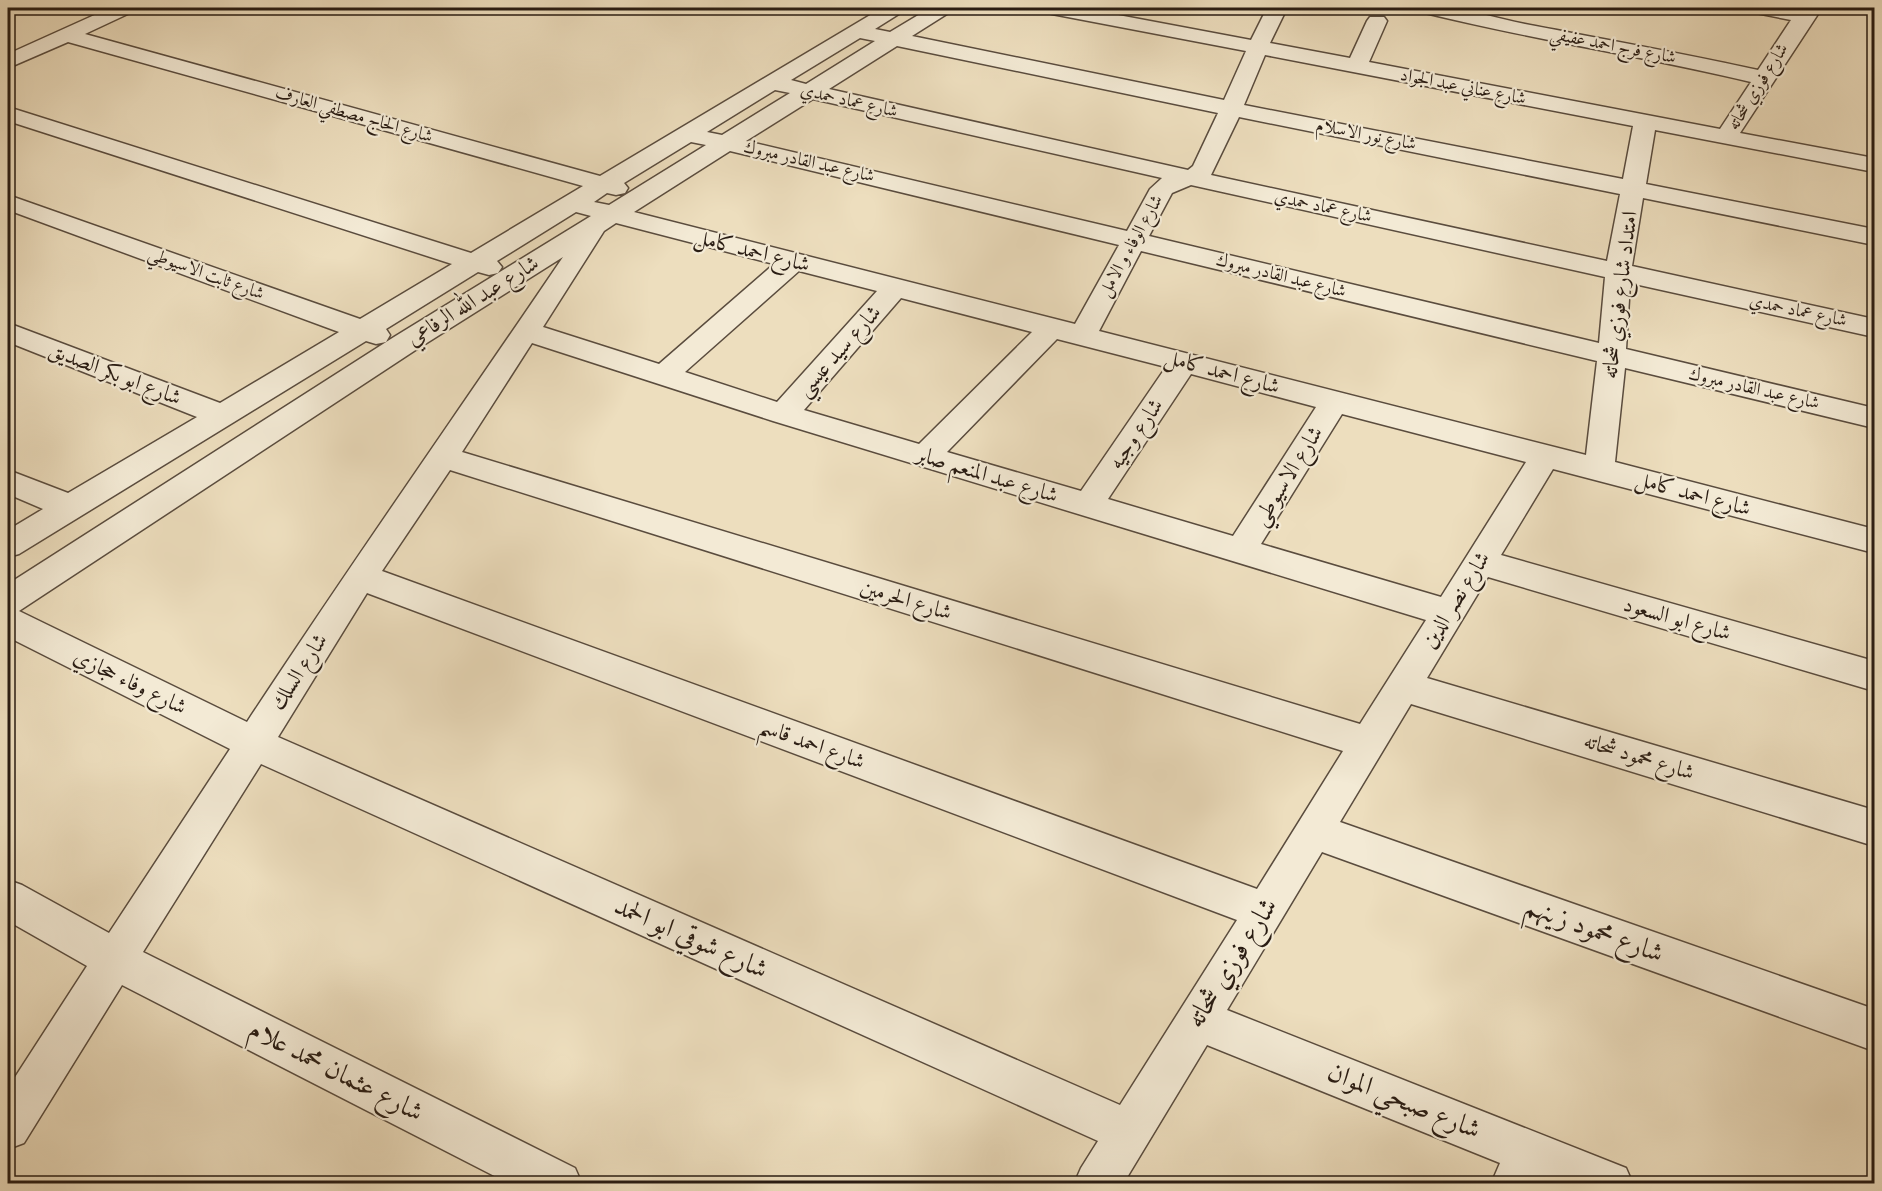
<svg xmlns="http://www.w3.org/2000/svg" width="1882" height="1191" font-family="'IM FELL DW Pica',Amiri,serif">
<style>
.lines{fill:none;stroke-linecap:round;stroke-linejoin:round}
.minor-casing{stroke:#5a4c3e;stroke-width:3}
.minor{fill:#f3ead5;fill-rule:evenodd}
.labels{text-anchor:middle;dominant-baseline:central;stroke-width:4.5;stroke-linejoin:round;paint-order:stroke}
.far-street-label{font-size:18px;fill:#291c13;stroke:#f3ead5}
.street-label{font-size:22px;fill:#291c13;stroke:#f3ead5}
.near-street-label{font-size:27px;fill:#291c13;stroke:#f3ead5}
</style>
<rect width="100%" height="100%" fill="#eddebe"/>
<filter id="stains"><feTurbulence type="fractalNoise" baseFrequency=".00333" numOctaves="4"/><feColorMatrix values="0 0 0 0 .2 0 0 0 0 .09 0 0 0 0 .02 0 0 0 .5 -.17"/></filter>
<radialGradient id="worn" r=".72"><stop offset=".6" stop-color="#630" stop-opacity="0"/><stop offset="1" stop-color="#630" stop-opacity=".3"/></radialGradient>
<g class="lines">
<defs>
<path id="minor" d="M110 8H135L132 12 85 34 600 176 882 8H905L902 12 875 29 890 32 930 8H953L950 12 912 36 1224 100 1246 51 1052 14 1045 12 1042 8H1081L1251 40 1267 8H1287L1270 43 1350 58 1367 21 1370 17H1384L1387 21 1369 62 1720 129 1751 82C1641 56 1530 39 1421 12L1418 8C1454 4 1490 17 1525 24 1603 39 1681 53 1758 70L1791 20 1751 12 1748 8H1822L1740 133 1874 158V172L1655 130 1646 184 1874 229V245L1643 198 1632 266 1874 319V337L1630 283 1626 349 1874 408V428L1625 368 1615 462 1874 529V553L1553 469 1501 555 1874 661V691L1488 577 1427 678 1874 810V846L1411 704 1340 822 1874 1009V1051L1322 852 1227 1010 1626 1168 1633 1184H1552L1539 1178 1537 1184H1491L1500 1163 1207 1045 1123 1184H1074L1081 1168 1098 1141 261 764 143 952 575 1168 582 1184H510L122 985 24 1143 8 1149V1088L87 966 8 921V880L22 885 109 933 230 749 8 637V584L394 337 591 216 576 212 497 261 502 267 498 273 489 275 478 272 386 329 390 335 386 342 376 344 366 341 19 554 8 557V530L43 509 8 494V470L68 493 197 417 8 342V323L220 403 339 332 8 210V195L360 319 452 264 8 121V107L471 253 583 186 68 42 8 68V54ZM860 38 875 41 806 84 791 80ZM897 46 1218 113 1193 166 1188 170 829 89ZM1265 55 1633 126 1623 179 1244 105ZM775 90 790 93 722 135 707 132ZM813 99 1162 178 1150 189 1127 231 746 141ZM1239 117 1620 194 1607 261 1211 175ZM691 142 706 145 609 205 594 202 607 193 616 195 625 193 628 188 624 183ZM730 151 1119 245 1075 324 634 212ZM1191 185 1605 277 1599 343 1149 236 1172 193ZM616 223 774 264 659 364 543 327 604 231ZM1141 251 1597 361 1586 455 1099 331ZM563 257C458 412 350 565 247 722L19 611 414 351ZM799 271 877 291 777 402 685 372ZM901 298 1032 332 919 444 804 410ZM1057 339 1166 367 1081 491 947 452ZM532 343 773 421 1426 620 1360 724 462 452ZM1191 374 1316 407 1233 536 1108 499ZM1342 414 1526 462 1441 597 1261 544ZM450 470 1343 751 1257 889 382 571ZM367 593 1237 920 1120 1105 278 737Z"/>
</defs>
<use href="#minor" class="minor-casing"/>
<use href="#minor" class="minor"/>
</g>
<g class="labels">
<g class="far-street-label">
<text transform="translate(1613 46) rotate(11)">شارع فرج احمد عفيفي</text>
<text transform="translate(1463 87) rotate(11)">شارع عناني عبد الجواد</text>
<text transform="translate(1758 87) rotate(-58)">شارع فوزي شحاته</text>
<text transform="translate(849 101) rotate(13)">شارع عماد حمدي</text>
<text transform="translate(354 115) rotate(16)">شارع الحاج مصطفي العارف</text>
<text transform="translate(1366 135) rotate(11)">شارع نور الاسلام</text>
<text transform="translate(809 162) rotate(13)">شارع عبد القادر مبروك</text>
<text transform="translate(1323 207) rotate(12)">شارع عماد حمدي</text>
<text transform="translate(1131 246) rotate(-61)">شارع الوفاء و الامل</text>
<text transform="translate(206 274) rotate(20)">شارع ثابت الاسيوطي</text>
<text transform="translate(1281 276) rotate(14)">شارع عبد القادر مبروك</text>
<text transform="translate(1798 311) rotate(12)">شارع عماد حمدي</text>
<text transform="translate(1754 389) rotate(13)">شارع عبد القادر مبروك</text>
</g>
<g class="street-label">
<text transform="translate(752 251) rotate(14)">شارع احمد كامل</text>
<text transform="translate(1620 295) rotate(-83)">امتداد شارع فوزي شحاته</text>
<text transform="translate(473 301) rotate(-32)">شارع عبد الله الرفاعي</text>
<text transform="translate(839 351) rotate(-48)">شارع سيد عيسي</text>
<text transform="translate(1222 372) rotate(15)">شارع احمد كامل</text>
<text transform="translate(115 374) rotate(21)">شارع ابو بكر الصديق</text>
<text transform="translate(1136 434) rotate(-56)">شارع وجيه</text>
<text transform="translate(987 475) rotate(17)">شارع عبد المنعم صابر</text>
<text transform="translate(1288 476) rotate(-58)">شارع الاسيوطي</text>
<text transform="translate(1693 494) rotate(15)">شارع احمد كامل</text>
<text transform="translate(906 600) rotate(17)">شارع الحرمين</text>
<text transform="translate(1456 600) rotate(-58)">شارع نصر الدين</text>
<text transform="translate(1677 619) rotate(16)">شارع ابو السعود</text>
<text transform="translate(299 672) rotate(-57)">شارع السلك</text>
<text transform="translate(130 682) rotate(26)">شارع وفاء حجازي</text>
<text transform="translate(812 744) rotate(20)">شارع احمد قاسم</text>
<text transform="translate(1639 757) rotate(17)">شارع محمود شحاته</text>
</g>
<g class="near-street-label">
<text transform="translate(1594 930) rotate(20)">شارع محمود زينهم</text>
<text transform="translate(691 938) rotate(24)">شارع شوقي ابو الحمد</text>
<text transform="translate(1232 963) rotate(-58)">شارع فوزي شحاته</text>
<text transform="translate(336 1071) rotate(27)">شارع عثمان محمد علام</text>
<text transform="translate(1404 1101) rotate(22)">شارع صبحي الموان</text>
</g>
</g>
<rect width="1882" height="1191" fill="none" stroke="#eddebe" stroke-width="30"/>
<rect x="9" y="9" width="1864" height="1173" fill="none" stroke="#291c13" stroke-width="3"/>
<rect x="15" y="15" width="1852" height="1161" fill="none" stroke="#291c13" stroke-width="1.5"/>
<rect width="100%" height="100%" filter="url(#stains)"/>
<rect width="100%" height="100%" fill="url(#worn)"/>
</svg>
